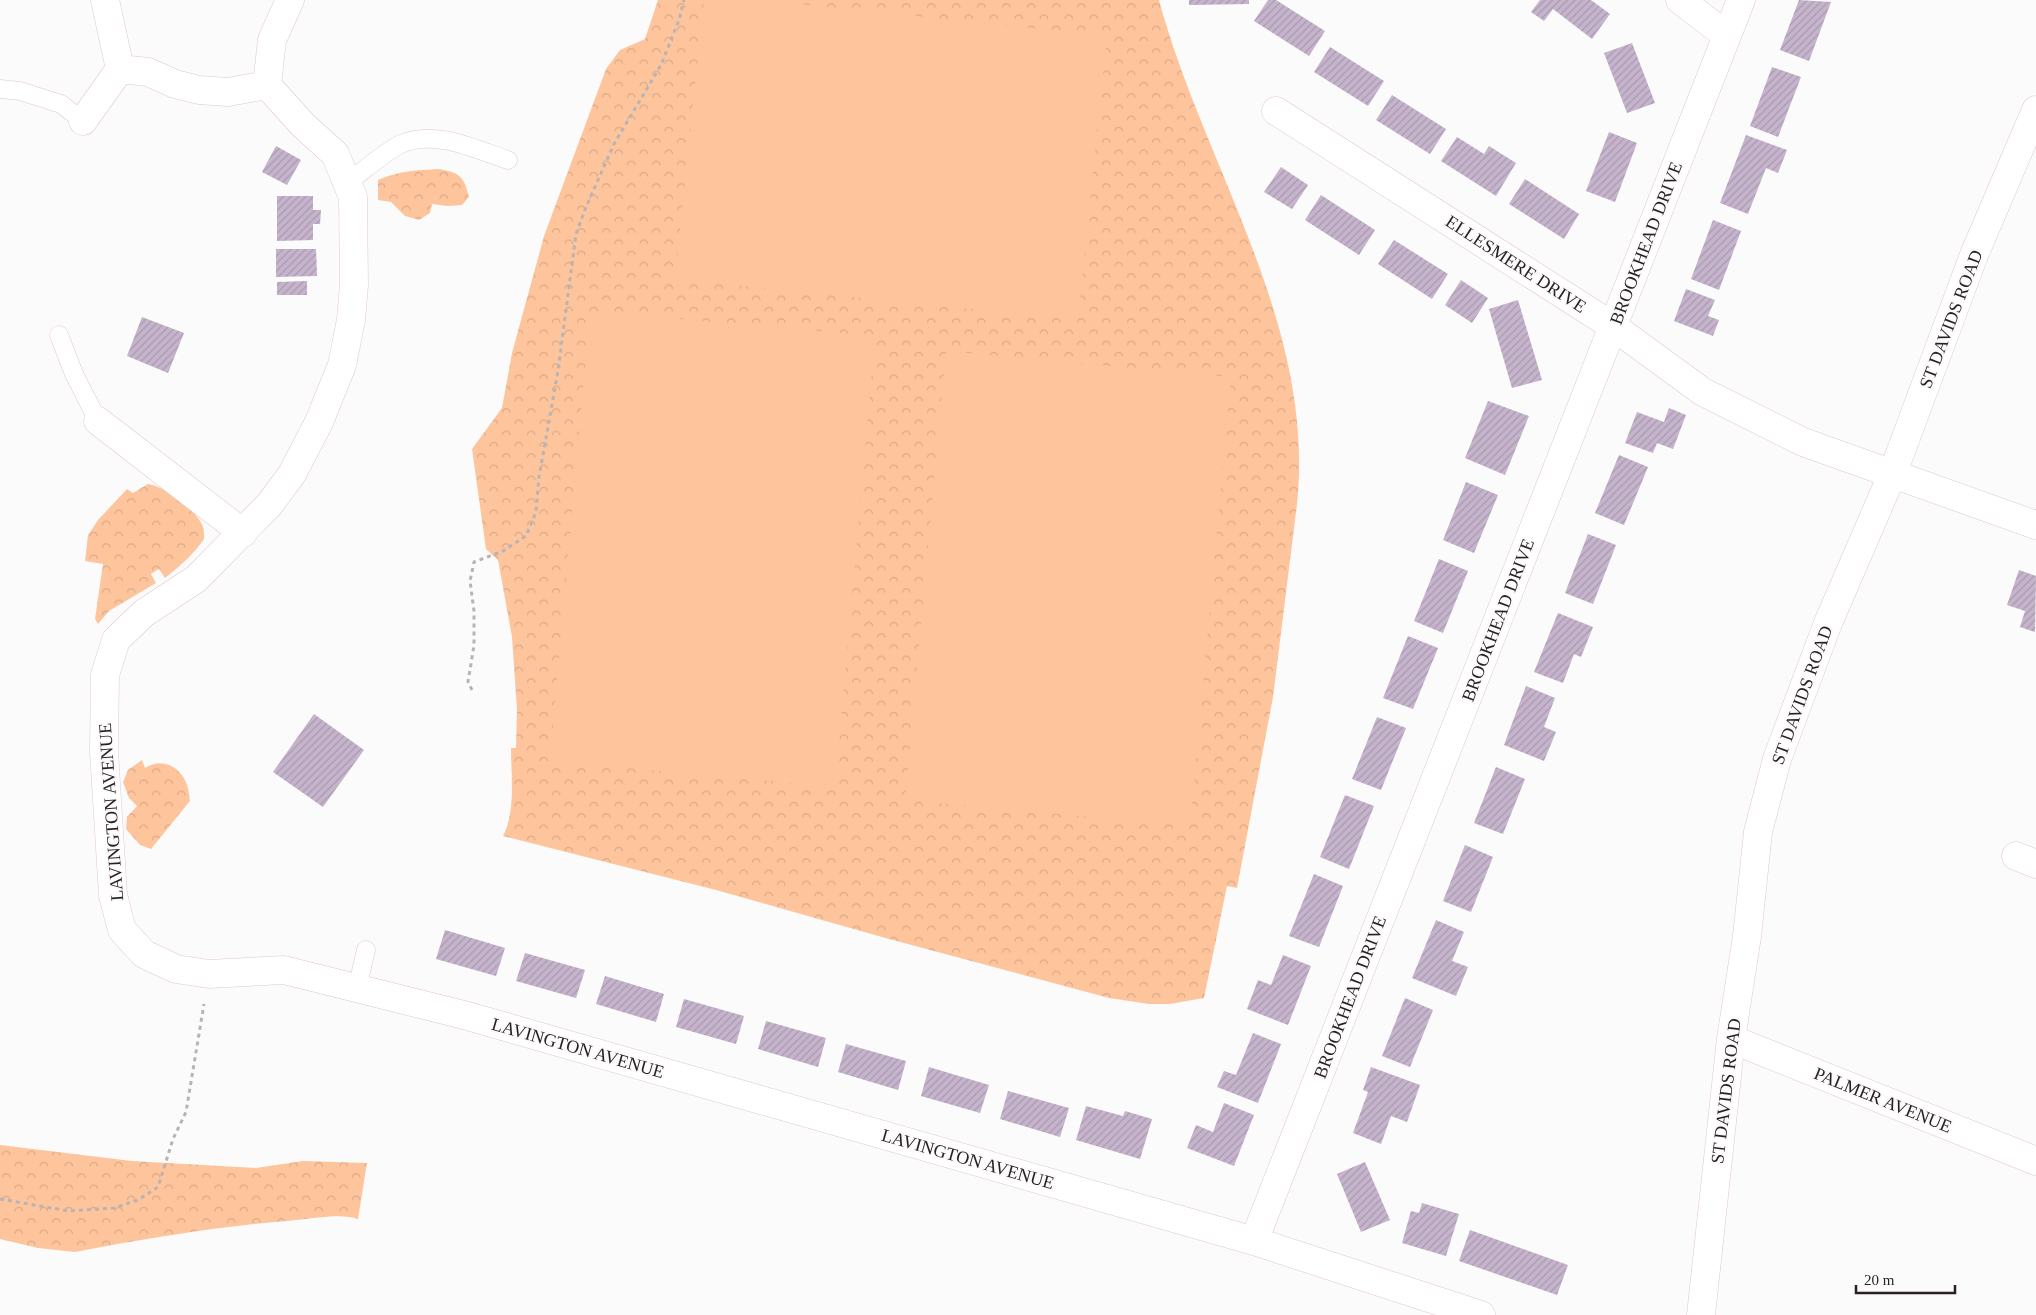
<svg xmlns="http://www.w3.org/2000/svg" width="2036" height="1315" font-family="Georgia,serif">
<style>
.park{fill:url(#park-crowns)}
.pitch{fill:#fec59d}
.building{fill:url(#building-hatch)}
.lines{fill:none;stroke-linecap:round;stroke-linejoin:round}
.service-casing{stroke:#e3c5d2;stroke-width:19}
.minor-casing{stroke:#e3c5d2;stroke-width:29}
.path{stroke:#b8b4b6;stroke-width:3;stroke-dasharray:4 4;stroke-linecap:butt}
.service{stroke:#fff;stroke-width:18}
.minor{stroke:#fff;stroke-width:28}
.labels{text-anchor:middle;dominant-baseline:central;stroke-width:4;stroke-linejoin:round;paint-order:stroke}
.street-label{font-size:18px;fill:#2a1f24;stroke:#fbfbfb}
</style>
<defs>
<pattern id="park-crowns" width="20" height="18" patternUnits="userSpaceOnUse" patternTransform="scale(1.25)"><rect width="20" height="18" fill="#fec59d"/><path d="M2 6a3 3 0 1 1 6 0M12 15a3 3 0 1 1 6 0" fill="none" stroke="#daa987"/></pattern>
<pattern id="building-hatch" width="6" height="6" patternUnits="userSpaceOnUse" patternTransform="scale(1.25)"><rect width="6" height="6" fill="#c5b4cc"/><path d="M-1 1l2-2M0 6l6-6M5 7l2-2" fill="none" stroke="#a99aaf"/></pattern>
</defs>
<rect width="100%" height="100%" fill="#fbfbfb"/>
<path class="park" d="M658 0H1159C1204 167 1316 324 1297 504L1273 697 1237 888 1227 886 1204 998 1170 1004H1149L1109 998 889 939 716 890 503 836C516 811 511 776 511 748H516L517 710 512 637 498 560 486 549 472 449 502 408 512 353 544 236 606 69 620 50 645 39Z
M439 169C460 173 464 176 469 197L462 205 447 206 432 204 430 213 419 220 405 216 391 202 378 200V180C398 171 417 170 439 169Z
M148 484C164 486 197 510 203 527 204 530 204 535 204 539 194 554 180 566 165 578L159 569 151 574 156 583 109 611 98 624 95 619 103 564 85 561 88 535 98 520 127 489 133 493Z
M142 760 145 768C161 757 181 766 187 785 189 790 189 796 190 801L151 849 140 845 126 829 127 817 137 806 129 798 123 782 128 770Z
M0 1145 132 1161 256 1168 303 1161 367 1163 358 1219C343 1213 314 1218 297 1220 222 1226 149 1238 75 1252L38 1248 0 1239Z"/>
<path class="pitch" d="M704 0H760L1107 36 1078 320 675 279Z
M590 311 875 336 835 787 550 761Z
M946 351 1231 377 1190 826 905 800Z"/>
<path class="building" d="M1189 0H1249V4L1189 5Z
M1268 0H1276L1325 31 1309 56 1254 21Z
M1540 0H1591L1610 14 1592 39 1553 9 1544 21 1531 12Z
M1799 0 1831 2 1809 61 1780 50Z
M1632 43 1655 103 1627 113 1604 53Z
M1330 47 1384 81 1368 106 1314 72Z
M1772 67 1801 77 1778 137 1750 126Z
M1392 95 1446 129 1430 154 1376 120Z
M1609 132 1637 143 1615 202 1586 191Z
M1746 135 1787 150 1778 173 1766 168 1748 214 1720 203Z
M1457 137 1484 154 1489 146 1516 163 1496 196 1441 161Z
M276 146 301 160 287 185 262 172Z
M1281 167 1308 185 1292 209 1264 192Z
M1525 179 1579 214 1564 239 1509 204Z
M1321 195 1375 230 1359 255 1305 220Z
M277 196H313V210H321L320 224H313V240L277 241Z
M1713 220 1741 231 1719 290 1691 279Z
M1394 240 1448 274 1432 299 1378 264Z
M276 249H316L317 276 276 277Z
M1461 280 1488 298 1472 323 1445 305Z
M307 281V295H277V282Z
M1686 289 1715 300 1708 316 1719 320 1713 336 1674 321Z
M1518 300 1542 380 1512 388 1489 309Z
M142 317 184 333 168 373 127 356Z
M1488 401 1529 416 1505 475 1465 458Z
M1669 408 1686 415 1673 449 1657 443 1653 453 1625 443 1637 412 1664 422Z
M1619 455 1648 467 1624 525 1595 513Z
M1466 482 1498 495 1474 553 1443 540Z
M1588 534 1616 545 1593 604 1565 593Z
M1439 559 1468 571 1443 633 1414 621Z
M2019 570 2036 576 2035 632 2020 627 2025 611 2007 605Z
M1558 613 1593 627 1581 657 1574 654 1563 683 1534 672Z
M1408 636 1438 648 1413 709 1383 698Z
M1526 686 1555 698 1544 727 1556 732 1544 761 1504 745Z
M314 714 364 750 323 807 273 772Z
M1377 717 1406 728 1381 790 1352 779Z
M1496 767 1525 779 1503 834 1474 823Z
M1345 795 1374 806 1349 869 1320 857Z
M1465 845 1493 857 1471 912 1443 901Z
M1314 874 1343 886 1319 947 1289 936Z
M1436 920 1464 932 1452 961 1468 967 1456 996 1412 978Z
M445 930 505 948 496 976 436 959Z
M525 953 585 970 576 998 516 981Z
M1283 955 1311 966 1288 1025 1247 1009 1258 980 1271 985Z
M605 976 664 994 656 1022 596 1004Z
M1405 998 1433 1010 1410 1067 1382 1056Z
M684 999 744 1016 736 1044 676 1027Z
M766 1021 826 1038 818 1067 758 1049Z
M1253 1033 1281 1044 1258 1103 1217 1087 1224 1071 1236 1075Z
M846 1044 906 1061 898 1090 838 1072Z
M929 1067 989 1085 980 1113 921 1096Z
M1371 1067 1420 1085 1407 1122 1391 1116 1381 1144 1353 1133 1368 1092 1363 1090Z
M1008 1091 1069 1108 1060 1137 1000 1119Z
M1224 1103 1254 1115 1234 1166 1187 1148 1196 1125 1213 1132Z
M1086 1106 1123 1116 1125 1111 1152 1119 1140 1159 1076 1140Z
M1365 1162 1390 1220 1361 1232 1337 1174Z
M1422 1203 1459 1214 1446 1256 1402 1243 1411 1211 1419 1213Z
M1470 1230 1568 1265 1557 1295 1459 1261Z"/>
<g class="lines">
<defs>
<path id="service" d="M0 89 20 91 61 104 83 121
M348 182C362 172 386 151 401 144 435 129 475 149 508 160
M59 335 74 374 98 421
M357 989 366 950"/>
<path id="minor" d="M105 0 120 69
M290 0 272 40 267 85 303 125 335 154 353 197 354 285 351 320 342 365 319 422 292 474 269 505 196 579 144 613 116 640 105 675 104 752 113 895 122 930 144 954 176 969 209 974 284 970 464 1015 1254 1241 1481 1315
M1680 0 1726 35
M1276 111 1614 327 1703 392 1803 442 2036 525
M83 121 120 69 148 72 175 84 199 90 228 92 267 85
M98 421 243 533
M2016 856 2036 864
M1731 1039 2036 1161
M1254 1241 1741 0
M1701 1315 1731 1039 1747 936 1758 832 1777 759 1828 623 1892 475 1974 255 2036 110"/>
</defs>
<use href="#service" class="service-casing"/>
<use href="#minor" class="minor-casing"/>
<path class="path" d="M472 690 468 682 474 645V611L470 581 474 562 503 551 526 536 536 512 539 477 558 371 576 234 586 207 614 144 661 65 679 20 684 0
M0 1199 69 1211 114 1208 138 1200 158 1187 173 1139 186 1112 204 1004"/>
<use href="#service" class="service"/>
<use href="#minor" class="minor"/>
</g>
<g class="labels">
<g class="street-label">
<text transform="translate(1646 243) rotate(-69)">BROOKHEAD DRIVE</text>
<text transform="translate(1516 264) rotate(33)">ELLESMERE DRIVE</text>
<text transform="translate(1951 319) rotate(-69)">ST DAVIDS ROAD</text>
<text transform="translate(1498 620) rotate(-69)">BROOKHEAD DRIVE</text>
<text transform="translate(1802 695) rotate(-70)">ST DAVIDS ROAD</text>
<text transform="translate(111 812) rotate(-94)">LAVINGTON AVENUE</text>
<text transform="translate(1350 997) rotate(-69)">BROOKHEAD DRIVE</text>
<text transform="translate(578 1048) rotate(16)">LAVINGTON AVENUE</text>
<text transform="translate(1726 1091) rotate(-83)">ST DAVIDS ROAD</text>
<text transform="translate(1883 1100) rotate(22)">PALMER AVENUE</text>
<text transform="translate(968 1159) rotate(16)">LAVINGTON AVENUE</text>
</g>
</g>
<path d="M1856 1285v8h99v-8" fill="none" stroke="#2a1f24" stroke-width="2.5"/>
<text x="1864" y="1285" font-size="15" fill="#2a1f24" stroke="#fbfbfb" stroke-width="4" paint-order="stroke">20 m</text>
</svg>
